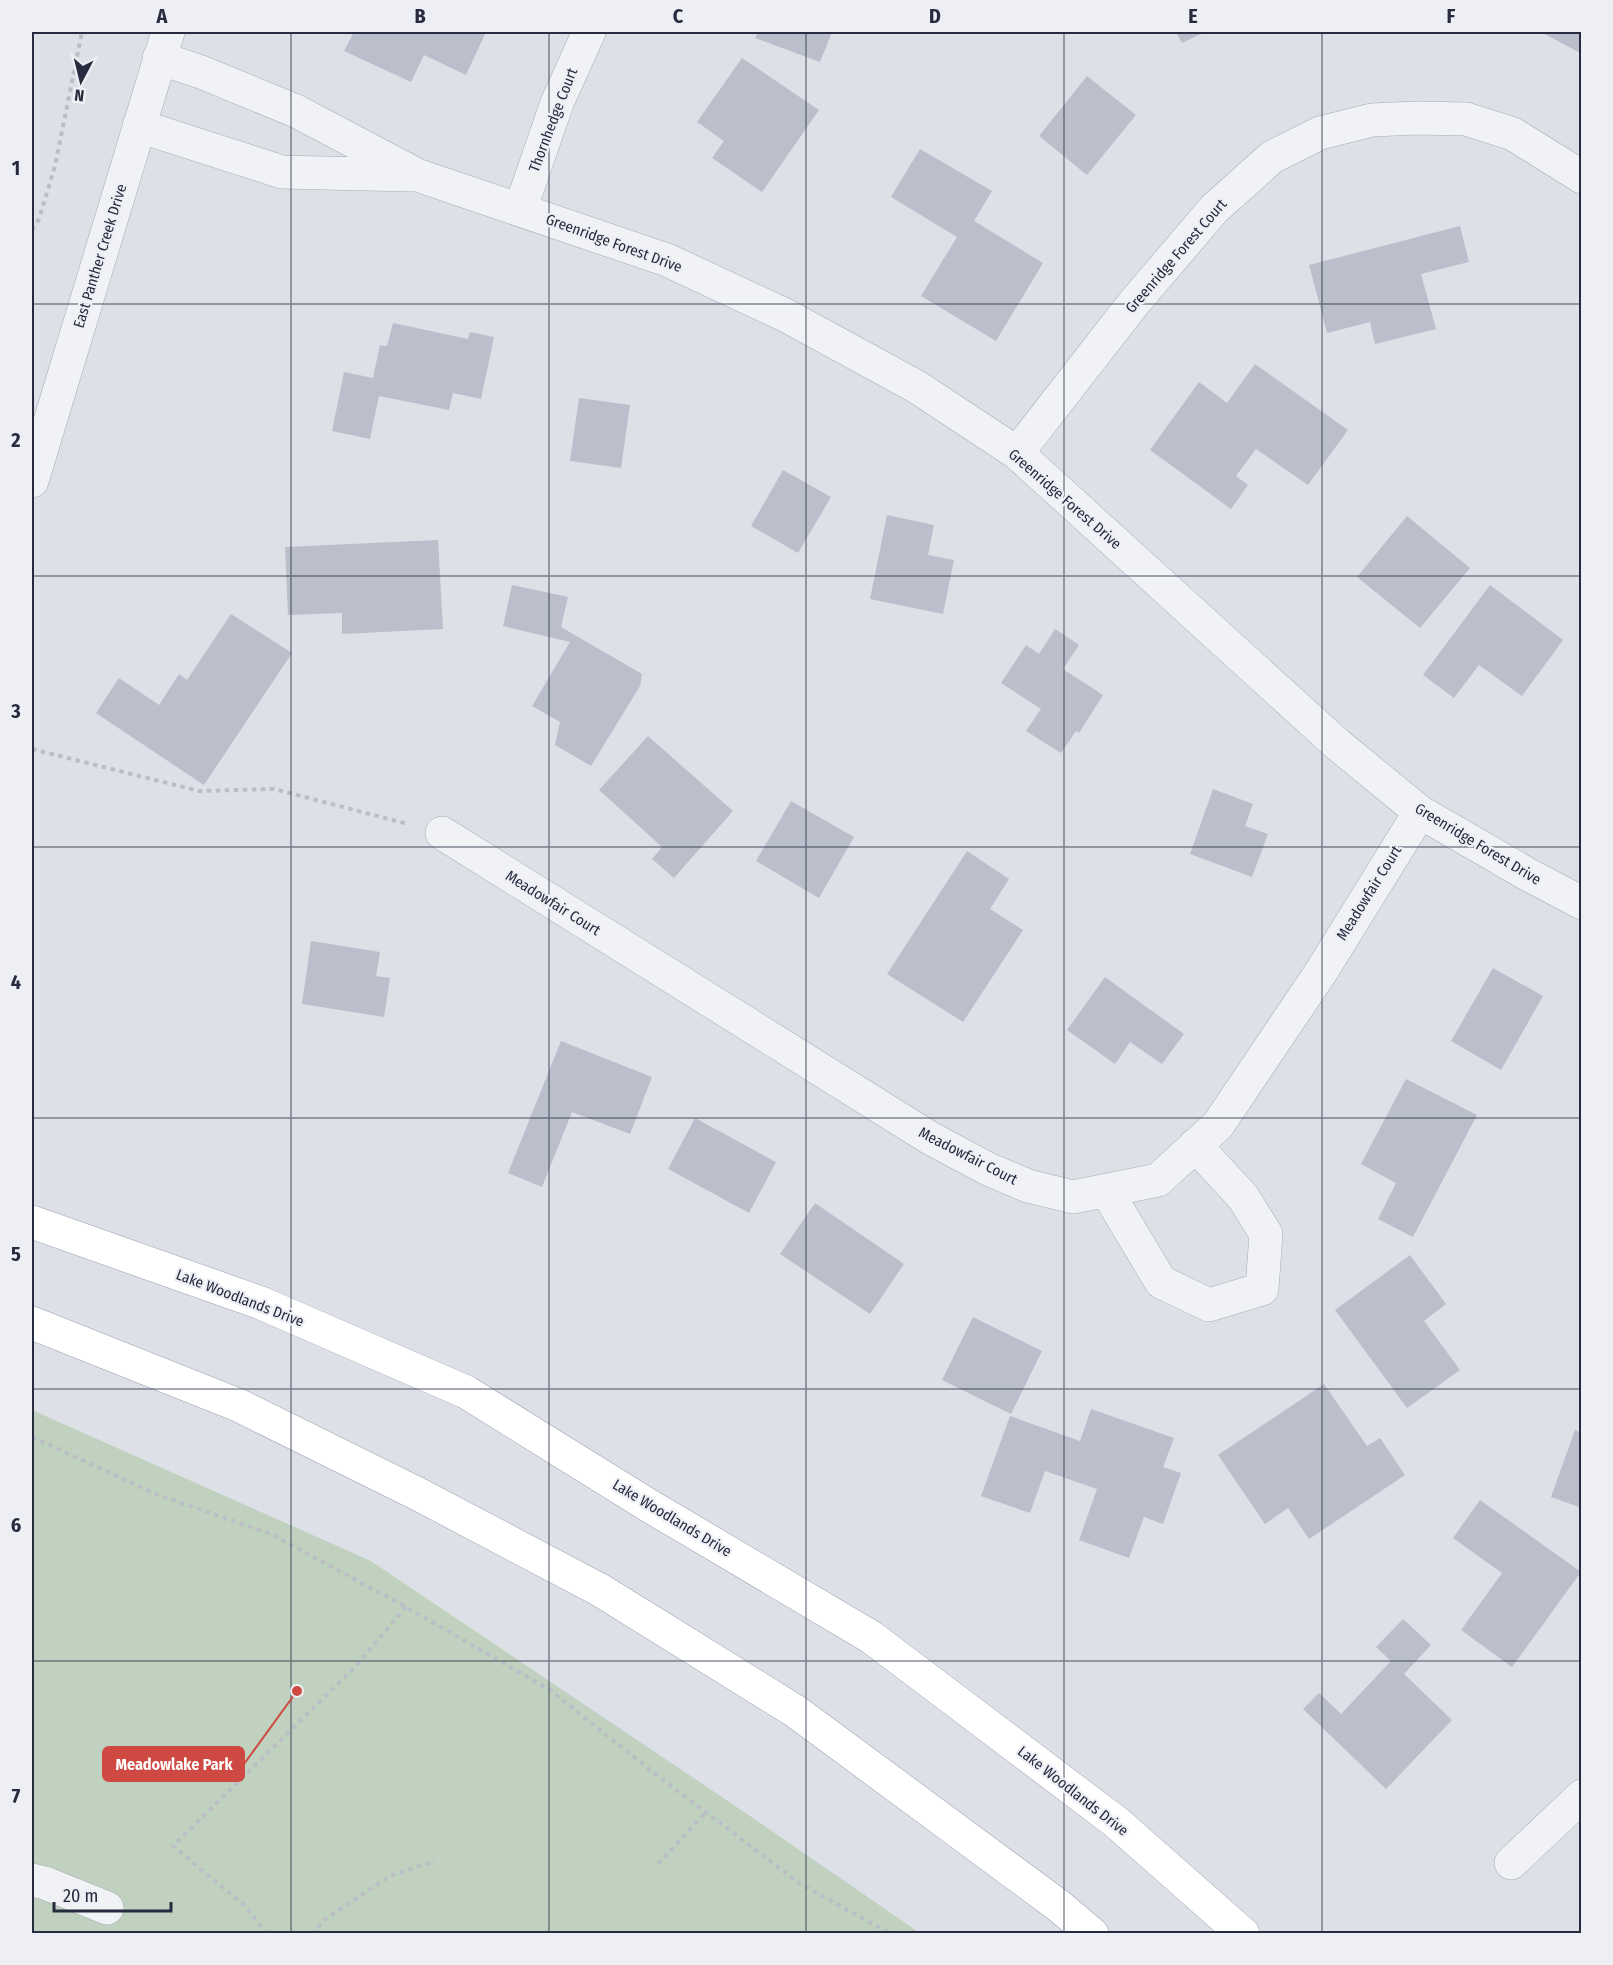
<svg xmlns="http://www.w3.org/2000/svg" width="1613" height="1965" font-family="'Fira Sans Condensed',sans-serif">
<style>
.green{fill:#c0d2bf}
.building{fill:#bbbecb}
.lines{fill:none;stroke-linecap:round;stroke-linejoin:round}
.minor-casing{stroke:#a7aab5;stroke-width:34}
.major-casing{stroke:#9da2b3;stroke-width:34}
.path{stroke:#bcbec6;stroke-width:4;stroke-dasharray:4.5 4.5;stroke-linecap:butt}
.minor{stroke:#f1f2f6;stroke-width:33}
.major{stroke:#fff;stroke-width:33}
.grid{fill:none;stroke:#272b3f;stroke-width:1.5;stroke-opacity:0.55}
.labels{text-anchor:middle;dominant-baseline:central;stroke-width:4.5;stroke-linejoin:round;paint-order:stroke}
.street-label{font-size:15px;fill:#272b3f;stroke:#eeeff5}
.leader{fill:none;stroke:#ce4942;stroke-width:2}
.callout-dot{fill:#ce4942;stroke:#eeeff5;stroke-width:2}
.callout{fill:#ce4942;stroke:#ce4942;stroke-width:2}
.callout-label{font-size:16px;text-anchor:middle;font-weight:bold;fill:#fff}
.neatline{fill:none;stroke:#272b3f;stroke-width:2}
.grid-label{font-size:20px;text-anchor:middle;font-weight:bold;fill:#272b3f}
</style>
<rect width="100%" height="100%" fill="#dee0e8"/>
<path class="green" d="M32 1410 371 1561 756 1820 920 1933 32 1934Z"/>
<path class="building" d="M354 32H486L466 75 424 55 411 82 344 51Z
M758 32H832L820 62 755 38Z
M1176 32H1205L1182 43Z
M1541 32H1582V54Z
M742 58 819 110 762 192 712 158 724 141 697 122Z
M1087 76 1136 115 1087 175 1039 136Z
M920 149 992 191 974 221 1043 263 996 341 921 296 957 237 891 197Z
M1460 226 1469 262 1421 274 1436 329 1375 344 1370 322 1327 333 1309 265Z
M393 323 468 339 470 332 494 337 481 399 453 393 449 410 379 396 370 439 332 431 344 372 373 378 380 345 387 346Z
M1255 364 1348 430 1308 485 1256 449 1236 476 1248 485 1231 509 1150 450 1199 382 1227 403Z
M579 398 630 405 621 468 570 461Z
M783 470 831 497 798 553 751 526Z
M887 515 934 525 928 555 954 560 943 614 870 599Z
M1407 516 1470 568 1420 628 1357 577Z
M438 540 443 629 342 634V613L288 615 285 547Z
M512 585 568 597 561 627 642 674 640 686 591 766 555 745 560 722 532 706 570 642 503 626Z
M1490 585 1563 640 1522 696 1479 665 1454 698 1423 675Z
M231 614 292 653 204 785 96 713 119 678 159 705 179 674 187 680Z
M1055 629 1079 645 1063 669 1103 695 1079 733 1076 731 1061 753 1026 731 1041 709 1001 683 1026 645 1039 654Z
M648 736 733 811 674 878 652 859 662 847 599 790Z
M1213 789 1253 804 1245 826 1268 834 1252 877 1190 854Z
M791 801 854 837 819 898 756 861Z
M967 851 1009 879 990 909 1023 930 963 1022 887 974Z
M311 941 380 952 376 976 390 978 384 1017 302 1004Z
M1493 968 1543 996 1501 1070 1451 1041Z
M1105 977 1184 1034 1162 1064 1130 1042 1115 1064 1067 1030Z
M561 1041 652 1077 630 1134 572 1112 542 1187 508 1173Z
M1406 1079 1477 1115 1413 1237 1378 1219 1396 1183 1361 1164Z
M695 1118 776 1162 749 1213 668 1169Z
M815 1203 904 1264 870 1314 780 1254Z
M1410 1255 1446 1304 1424 1321 1460 1370 1407 1408 1335 1310Z
M973 1317 1042 1351 1011 1414 942 1380Z
M1324 1384 1367 1446 1380 1438 1405 1475 1309 1539 1288 1508 1265 1524 1218 1455Z
M1091 1409 1174 1438 1163 1467 1181 1473 1163 1524 1144 1517 1129 1558 1079 1540 1097 1489 1045 1471 1030 1513 981 1496 1010 1416 1080 1441Z
M1575 1430 1582 1433V1508L1551 1497Z
M1480 1500 1581 1572 1512 1667 1461 1630 1502 1573 1453 1538Z
M1403 1619 1431 1645 1404 1674 1452 1720 1386 1789 1303 1709 1319 1693 1341 1714 1391 1661 1376 1647Z"/>
<g class="lines">
<defs>
<path id="minor" d="M159 58 201 72 296 111 417 175 667 260 785 315 917 387 1017 453 1337 744 1420 812 1527 874 1582 903
M139 126 282 172 409 175
M520 210 557 103 589 32
M1017 453 1133 304 1214 209 1272 157 1320 133 1372 120 1417 118 1466 119 1513 134 1582 177
M32 481 168 32
M442 833 930 1138 988 1169 1028 1186 1073 1197 1158 1180 1218 1125 1321 972 1420 812
M1106 1190 1161 1282 1209 1305 1262 1289 1266 1234 1243 1197 1195 1145
M1511 1863 1582 1796
M32 1880 45 1883 107 1908"/>
<path id="major" d="M32 1222 261 1303 466 1392 648 1505 871 1637 1116 1822 1243 1934
M32 1323 238 1405 418 1494 600 1590 795 1711 1059 1906 1092 1934"/>
</defs>
<use href="#minor" class="minor-casing"/>
<use href="#major" class="major-casing"/>
<path class="path" d="M32 230 39 219 55 166 82 32
M32 749 199 791 274 789 408 824
M32 1437 158 1495 271 1534 406 1607 550 1690 654 1773 799 1883 891 1934
M658 1864 706 1812
M267 1934 243 1904 173 1846 353 1669 406 1607
M312 1934 324 1920 390 1876 435 1861"/>
<use href="#minor" class="minor"/>
<use href="#major" class="major"/>
</g>
<path class="grid" d="M291 32V1934M549 32V1934M806 32V1934M1064 32V1934M1322 32V1934M32 304H1582M32 576H1582M32 847H1582M32 1118H1582M32 1389H1582M32 1661H1582"/>
<g class="labels">
<g class="street-label">
<text transform="translate(553 120) rotate(-69)">Thornhedge Court</text>
<text transform="translate(614 243) rotate(20)">Greenridge Forest Drive</text>
<text transform="translate(100 256) rotate(-73)">East Panther Creek Drive</text>
<text transform="translate(1176 256) rotate(-49)">Greenridge Forest Court</text>
<text transform="translate(1065 499) rotate(41)">Greenridge Forest Drive</text>
<text transform="translate(1478 844) rotate(31)">Greenridge Forest Drive</text>
<text transform="translate(1369 893) rotate(-58)">Meadowfair Court</text>
<text transform="translate(553 903) rotate(32)">Meadowfair Court</text>
<text transform="translate(968 1156) rotate(27)">Meadowfair Court</text>
<text transform="translate(240 1298) rotate(21)">Lake Woodlands Drive</text>
<text transform="translate(672 1518) rotate(31)">Lake Woodlands Drive</text>
<text transform="translate(1073 1791) rotate(38)">Lake Woodlands Drive</text>
</g>
</g>
<path class="leader" d="M297 1691L244 1764"/>
<circle class="callout-dot" cx="297" cy="1691" r="6"/>
<rect class="callout" x="103" y="1747" width="141" height="34" rx="6"/>
<g class="callout-label">
<text x="174" y="1770">Meadowlake Park</text>
</g>
<rect width="1613" height="1965" fill="none" stroke="#eeeff5" stroke-width="66"/>
<g transform="translate(81 81) rotate(187)" stroke="#eeeff5" stroke-width="4.5" paint-order="stroke">
<path d="M0-4.5L10 22L0 15L-10 22Z" fill="#272b3f"/>
<text y="-9" font-size="16" font-weight="bold" text-anchor="middle" fill="#272b3f">N</text>
</g>
<path d="M54 1902v9h117v-9" fill="none" stroke="#272b3f" stroke-width="3"/>
<text x="63" y="1902" font-size="18" fill="#272b3f" stroke="#eeeff5" stroke-width="4.5" paint-order="stroke">20 m</text>
<rect x="33" y="33" width="1547" height="1899" class="neatline"/>
<g class="grid-label">
<text x="162" y="23">A</text>
<text x="420" y="23">B</text>
<text x="678" y="23">C</text>
<text x="935" y="23">D</text>
<text x="1193" y="23">E</text>
<text x="1451" y="23">F</text>
<text x="16" y="175">1</text>
<text x="16" y="447">2</text>
<text x="16" y="718">3</text>
<text x="16" y="989">4</text>
<text x="16" y="1261">5</text>
<text x="16" y="1532">6</text>
<text x="16" y="1803">7</text>
</g>
</svg>
